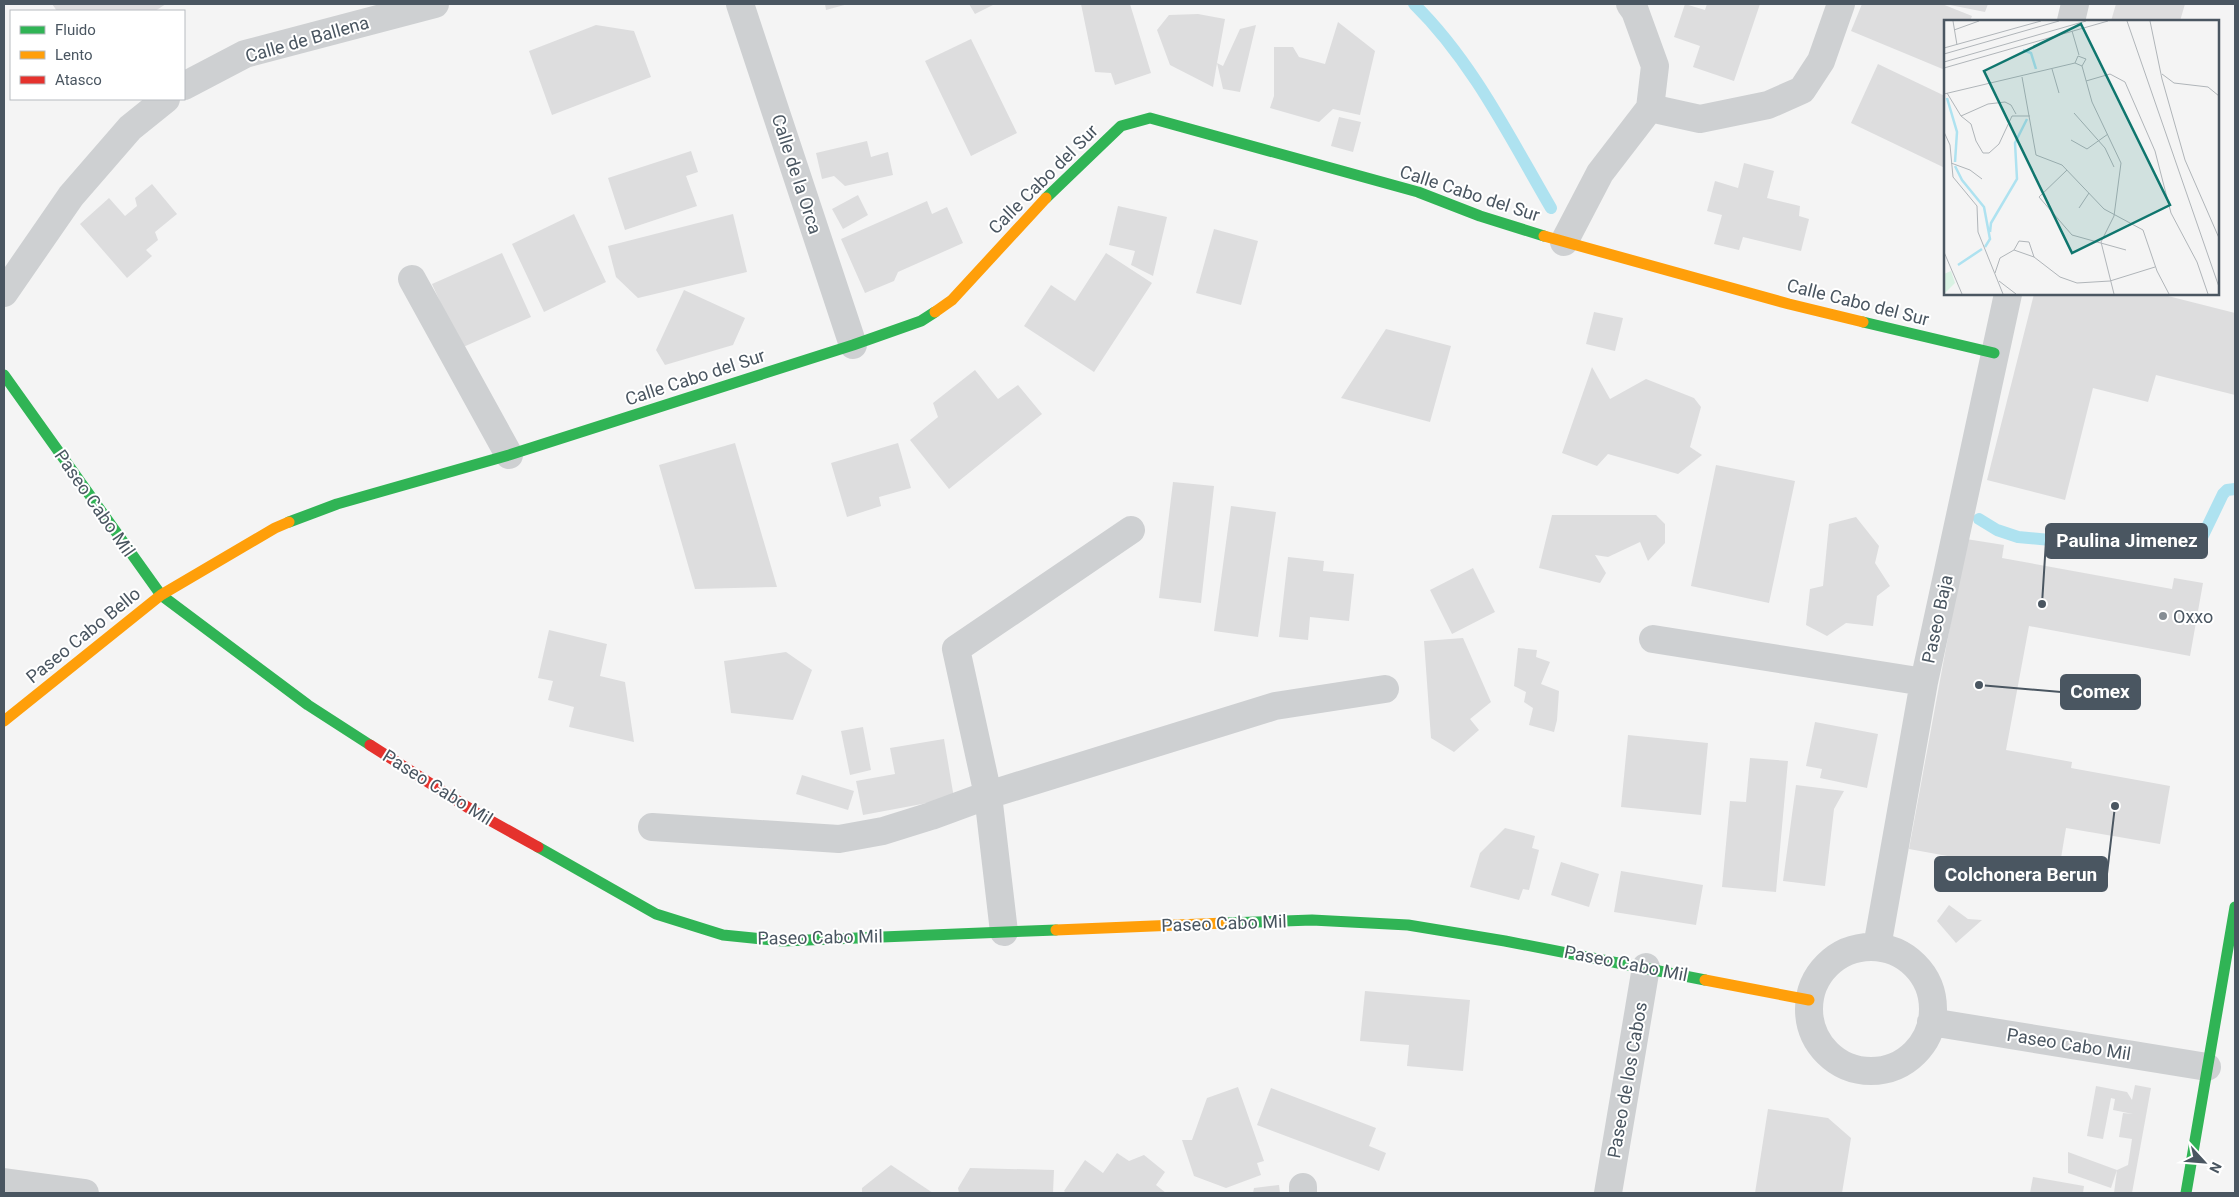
<svg xmlns="http://www.w3.org/2000/svg" width="2239" height="1197" font-family="Roboto,sans-serif">
<style>
.lines{fill:none;stroke-linecap:round;stroke-linejoin:round}
.stream{stroke:#aee2f0;stroke-width:12}
.building{fill:#ddddde}
.street{stroke:#ced0d2;stroke-width:28}
.fast{stroke:#30b455;stroke-width:11}
.slow{stroke:#ff9f0a;stroke-width:11}
.jam{stroke:#e5322d;stroke-width:11}
.poi-dot{fill:#868d94;stroke:#fff;stroke-width:2}
.labels{text-anchor:middle;dominant-baseline:central;stroke-width:4;stroke-linejoin:round;paint-order:stroke}
.street-label{font-size:18px;fill:#4a5661;stroke:#fff}
.poi-label{font-size:18px;fill:#4a5661;stroke:#fff;text-anchor:start}
.inset-river{fill:none;stroke:#aee2f0;stroke-width:2.5}
.inset-road{fill:none;stroke:#b0b5b9;stroke-width:1}
.view{fill:#0f766e;fill-opacity:0.15;stroke:#0f766e;stroke-width:2.5}
.inset-edge{fill:none;stroke:#4a5661;stroke-width:2.5}
.leader{fill:none;stroke:#4a5661;stroke-width:2}
.callout-dot{fill:#4a5661;stroke:#fff;stroke-width:2}
.callout{fill:#4a5661;stroke:#4a5661;stroke-width:2}
.callout-label{font-size:19px;text-anchor:middle;font-weight:bold;fill:#fff}
</style>
<rect width="100%" height="100%" fill="#f4f4f4"/>
<g class="lines">
<path class="stream" d="M1414 4C1473 62 1510 138 1551 208
M1979 519 1997 530 2018 537 2187 553 2197 548 2223 494 2227 490 2235 489"/>
</g>
<path class="building" d="M52 4H166L155 11H57Z
M825 4H848L826 10Z
M969 4H995L975 14Z
M1081 4H1130L1151 73 1115 85 1111 73 1095 72Z
M1685 4 1705 10 1707 4H1760L1734 81 1693 67 1700 46 1674 37Z
M1862 4H1942L1972 16 1970 21H1945V70L1851 31Z
M1945 4H1988L1985 12Z
M2116 4H2185L2180 21H2111Z
M1198 14 1225 19 1217 63 1223 66 1240 29 1256 25 1240 92 1223 89 1217 63 1213 87 1170 65 1157 30 1169 15Z
M1338 22 1375 51 1360 115 1333 109 1319 122 1270 108 1274 96V47H1293L1299 57 1325 64Z
M596 25 634 31 651 77 552 115 529 51Z
M971 39 1017 133 971 156 925 61Z
M1878 64 1945 96V168L1851 123Z
M1339 117 1361 122 1353 152 1331 146Z
M867 141 871 157 888 152 893 175 845 186 834 176 822 179 816 153Z
M691 151 698 172 686 176 697 206 625 230 608 178Z
M1744 163 1774 171 1767 198 1800 206 1799 216 1809 219 1801 251 1743 237 1739 250 1714 244 1722 215 1707 211 1715 181 1738 188Z
M152 184 177 214 155 232 158 240 146 250 152 256 127 278 80 224 109 198 125 216 137 206 135 198Z
M858 195 868 215 843 229 832 209Z
M927 201 932 214 947 207 963 243 898 272 894 281 865 293 841 239Z
M1118 206 1167 217 1153 276 1131 265 1135 251 1109 245Z
M574 214 606 282 544 312 512 244Z
M733 214 747 272 638 298 616 277 608 246Z
M1214 229 1258 241 1241 305 1196 293Z
M502 253 531 317 461 348 432 284Z
M1106 253 1152 283 1094 372 1024 326 1051 285 1075 301Z
M684 290 745 318 733 345 665 365 656 350Z
M2034 294H2160L2235 313V395L2156 375 2148 402 2093 388 2065 500 1987 480Z
M1594 312 1623 318 1615 351 1586 344Z
M1386 329 1451 346 1430 422 1341 398Z
M1592 367 1610 399 1646 379 1694 398 1701 407 1690 447 1702 455 1678 474 1608 454 1597 466 1562 453Z
M975 370 998 399 1018 385 1042 414 949 489 910 440 938 417 933 403Z
M735 443 777 587 695 589 659 465Z
M898 443 911 488 879 497 881 506 847 517 831 463Z
M1716 465 1795 481 1769 603 1691 586Z
M1173 482 1214 486 1201 603 1159 598Z
M1231 506 1276 512 1258 637 1214 631Z
M1552 515H1656L1665 524V543L1648 561 1640 542 1608 557 1595 555 1606 573 1600 583 1539 568Z
M1856 517 1879 546 1875 563 1890 586 1877 596 1873 626 1846 623 1827 636 1806 625 1810 589 1823 586 1829 524Z
M1966 539 2004 545 2002 558 2172 589 2174 578 2203 583 2190 656 2029 626 2006 750 2072 762 2071 768 2170 786 2160 844 2066 828 2058 876 1909 849Z
M1288 557 1324 561 1323 571 1354 574 1349 621 1310 617 1308 640 1279 637Z
M1473 568 1495 612 1452 634 1430 590Z
M549 630 607 644 600 676 625 682 634 742 569 727 574 707 548 700 553 681 538 678Z
M1463 638 1491 702 1470 719 1479 730 1454 752 1431 738 1424 641Z
M1518 648 1537 650 1536 657 1550 662 1541 684 1559 691 1557 720 1554 732 1529 725 1533 708 1524 702 1526 692 1514 686Z
M786 652 812 670 793 720 731 713 724 661Z
M1815 722 1878 734 1867 788 1820 778 1822 769 1806 766Z
M863 727 871 770 850 775 841 731Z
M1628 735 1708 743 1701 815 1621 807Z
M944 739 954 798 863 815 856 781 895 774 890 748Z
M1750 758 1788 761 1776 892 1722 887 1730 801 1746 802Z
M802 775 854 791 848 810 796 794Z
M1796 785 1844 791 1834 809 1825 886 1783 881Z
M1505 828 1535 836 1532 848 1539 850 1529 890 1523 889 1519 900 1470 887 1480 853Z
M1561 862 1599 874 1589 907 1551 895Z
M1621 871 1703 885 1696 925 1614 912Z
M1949 905 1968 919 1982 920 1956 943 1937 921Z
M1365 991 1470 1000 1463 1071 1407 1066 1409 1045 1360 1041Z
M2135 1085 2151 1088 2132 1193H2114L2117 1170 2111 1188 2068 1173V1152L2117 1170 2128 1165 2132 1139 2119 1137 2123 1113 2133 1114 2113 1110 2115 1099 2111 1098 2103 1139 2087 1136 2096 1086 2127 1092 2132 1100Z
M1238 1087 1264 1161 1257 1163 1261 1175 1226 1188 1194 1176 1182 1140H1192L1207 1098Z
M1271 1088 1376 1128 1369 1146 1386 1153 1379 1171 1257 1125Z
M1768 1109 1828 1118 1851 1138 1842 1193H1755Z
M1117 1153 1129 1161 1144 1155 1165 1172 1156 1185 1166 1193H1066L1064 1191 1085 1160 1103 1173Z
M891 1165 933 1193H862V1188Z
M970 1168 1054 1170 1053 1193H959L958 1188Z
M2033 1177 2084 1186 2083 1193H2030Z
M1279 1185 1280 1193H1253L1254 1188Z"/>
<g class="lines">
<path class="street" d="M740 4 853 345
M2071 21 2075 4
M184 86 245 54 435 4
M1650 108 1700 119 1768 105 1802 90 1821 61 1841 4
M1564 242 1600 173 1650 108 1655 66 1635 11 1630 4
M412 279 509 455
M4 293 71 196 130 128 166 99
M1653 639 1924 682
M652 827 839 839 883 831 931 816 988 795 1275 706 1385 689
M1004 932 988 795 956 649 1131 530
M1877 947 1924 682 2008 294
M1809 1009a62 62 0 1 1 124 0a62 62 0 1 1-124 0Z
M1931 1022 2207 1067
M4 1182 85 1193
M1303 1187V1193
M1608 1193 1646 967"/>
<path class="fast" d="M1046 198 1121 126 1150 118 1418 192 1480 216 1544 236
M1863 322 1994 353
M4 375 161 595 308 705 370 745
M289 522 337 504 509 455 853 345 921 321 935 312
M538 847 656 914 723 935 783 941 1056 930
M1225 923 1312 920 1408 925 1505 941 1705 980
M2186 1193 2235 907"/>
<path class="slow" d="M1544 236 1789 304 1863 322
M935 312 952 300 1046 198
M4 721 161 595 275 528 289 522
M1056 930 1225 923
M1705 980 1809 1000"/>
<path class="jam" d="M370 745 475 812 538 847"/>
</g>
<circle class="poi-dot" cx="2163" cy="616" r="5"/>
<g class="labels">
<g class="street-label">
<text transform="translate(307 39) rotate(-16)">Calle de Ballena</text>
<text transform="translate(797 174) rotate(72)">Calle de la Orca</text>
<text transform="translate(1043 179) rotate(-45)">Calle Cabo del Sur</text>
<text transform="translate(1470 193) rotate(18)">Calle Cabo del Sur</text>
<text transform="translate(1858 302) rotate(14)">Calle Cabo del Sur</text>
<text transform="translate(695 377) rotate(-18)">Calle Cabo del Sur</text>
<text transform="translate(95 503) rotate(55)">Paseo Cabo Mil</text>
<text transform="translate(1937 619) rotate(-78)">Paseo Baja</text>
<text transform="translate(83 635) rotate(-39)">Paseo Cabo Bello</text>
<text transform="translate(438 787) rotate(32)">Paseo Cabo Mil</text>
<text transform="translate(1224 923) rotate(-2)">Paseo Cabo Mil</text>
<text transform="translate(820 937) rotate(-1)">Paseo Cabo Mil</text>
<text transform="translate(1626 963) rotate(11)">Paseo Cabo Mil</text>
<text transform="translate(2069 1044) rotate(9)">Paseo Cabo Mil</text>
<text transform="translate(1627 1080) rotate(-80)">Paseo de los Cabos</text>
</g>
<g class="poi-label">
<text x="2173" y="616">Oxxo</text>
</g>
</g>
<g transform="translate(1944 20)">
<rect width="275" height="275" fill="#f4f4f4"/>
<path d="M7 251 11 263 0 274V254Z" fill="#d9f2e3"/>
<path class="inset-river" d="M79 30 87 33 92 49M3 78 13 112 11 142M11 146 18 160 40 187 46 219 41 227M46 212 47 203 73 159 71 123 83 99M14 245 38 229"/>
<path class="inset-road" d="M9 1 13 25M183 1 275 267M206 1 218 59 241 140 275 218M10 10 35 1M128 11 135 35M0 28 97 1M0 34 115 1M0 42 142 1M138 46 131 43 134 36 142 39 138 46 148 82 177 143 170 196 157 222 170 274M0 48 164 1M108 49 115 73M218 54 230 63 264 67 275 76M78 57 92 135 118 145 160 189 199 210 213 251 225 274M142 61 166 54 181 62 211 131 227 193 253 242 264 274M3 73 17 96 27 104 32 121 39 133H45L55 124 68 96H86M0 74 131 43M130 93 161 128 170 147M17 96 44 84 61 82 67 85 72 94M0 112 6 125 9 157 33 186 34 212 59 274M127 120 143 129 164 114M7 143 26 150 38 159M123 150 95 177 128 215 182 230M135 188 145 173M70 230 90 237M0 232 18 274M90 237 116 257 133 263 166 261 211 247M51 253 56 238 70 230 75 221 85 222 90 237M55 261 72 274"/>
<path class="view" d="M137 4 226 185 128 233 40 51Z"/>
<rect width="275" height="275" class="inset-edge"/>
</g>
<path class="leader" d="M2042 604L2046 541M1979 685L2061 692M2115 806L2107 874"/>
<g class="callout-dot">
<circle cx="2042" cy="604" r="5"/>
<circle cx="1979" cy="685" r="5"/>
<circle cx="2115" cy="806" r="5"/>
</g>
<g class="callout">
<rect x="2046" y="524" width="161" height="34" rx="5"/>
<rect x="2061" y="675" width="79" height="34" rx="5"/>
<rect x="1935" y="857" width="172" height="34" rx="5"/>
</g>
<g class="callout-label">
<text x="2127" y="547">Paulina Jimenez</text>
<text x="2100" y="698">Comex</text>
<text x="2021" y="881">Colchonera Berun</text>
</g>
<rect width="2239" height="1197" fill="none" stroke="#4a5661" stroke-width="10"/>
<rect x="10" y="10" width="175" height="90" fill="#ffffff" stroke="#b7bbc0"/>
<rect x="20" y="26" width="25" height="8" fill="#30b455" stroke="#b7bbc0"/>
<text x="55" y="35" font-size="15" fill="#4a5661">Fluido</text>
<rect x="20" y="51" width="25" height="8" fill="#ff9f0a" stroke="#b7bbc0"/>
<text x="55" y="60" font-size="15" fill="#4a5661">Lento</text>
<rect x="20" y="76" width="25" height="8" fill="#e5322d" stroke="#b7bbc0"/>
<text x="55" y="85" font-size="15" fill="#4a5661">Atasco</text>
<g transform="translate(2204 1162) rotate(116)" stroke="#ffffff" stroke-width="4" paint-order="stroke">
<path d="M0-4L9 19L0 12L-9 19Z" fill="#4a5661"/>
<text y="-8" font-size="14" font-weight="bold" text-anchor="middle" fill="#4a5661">N</text>
</g>
</svg>
